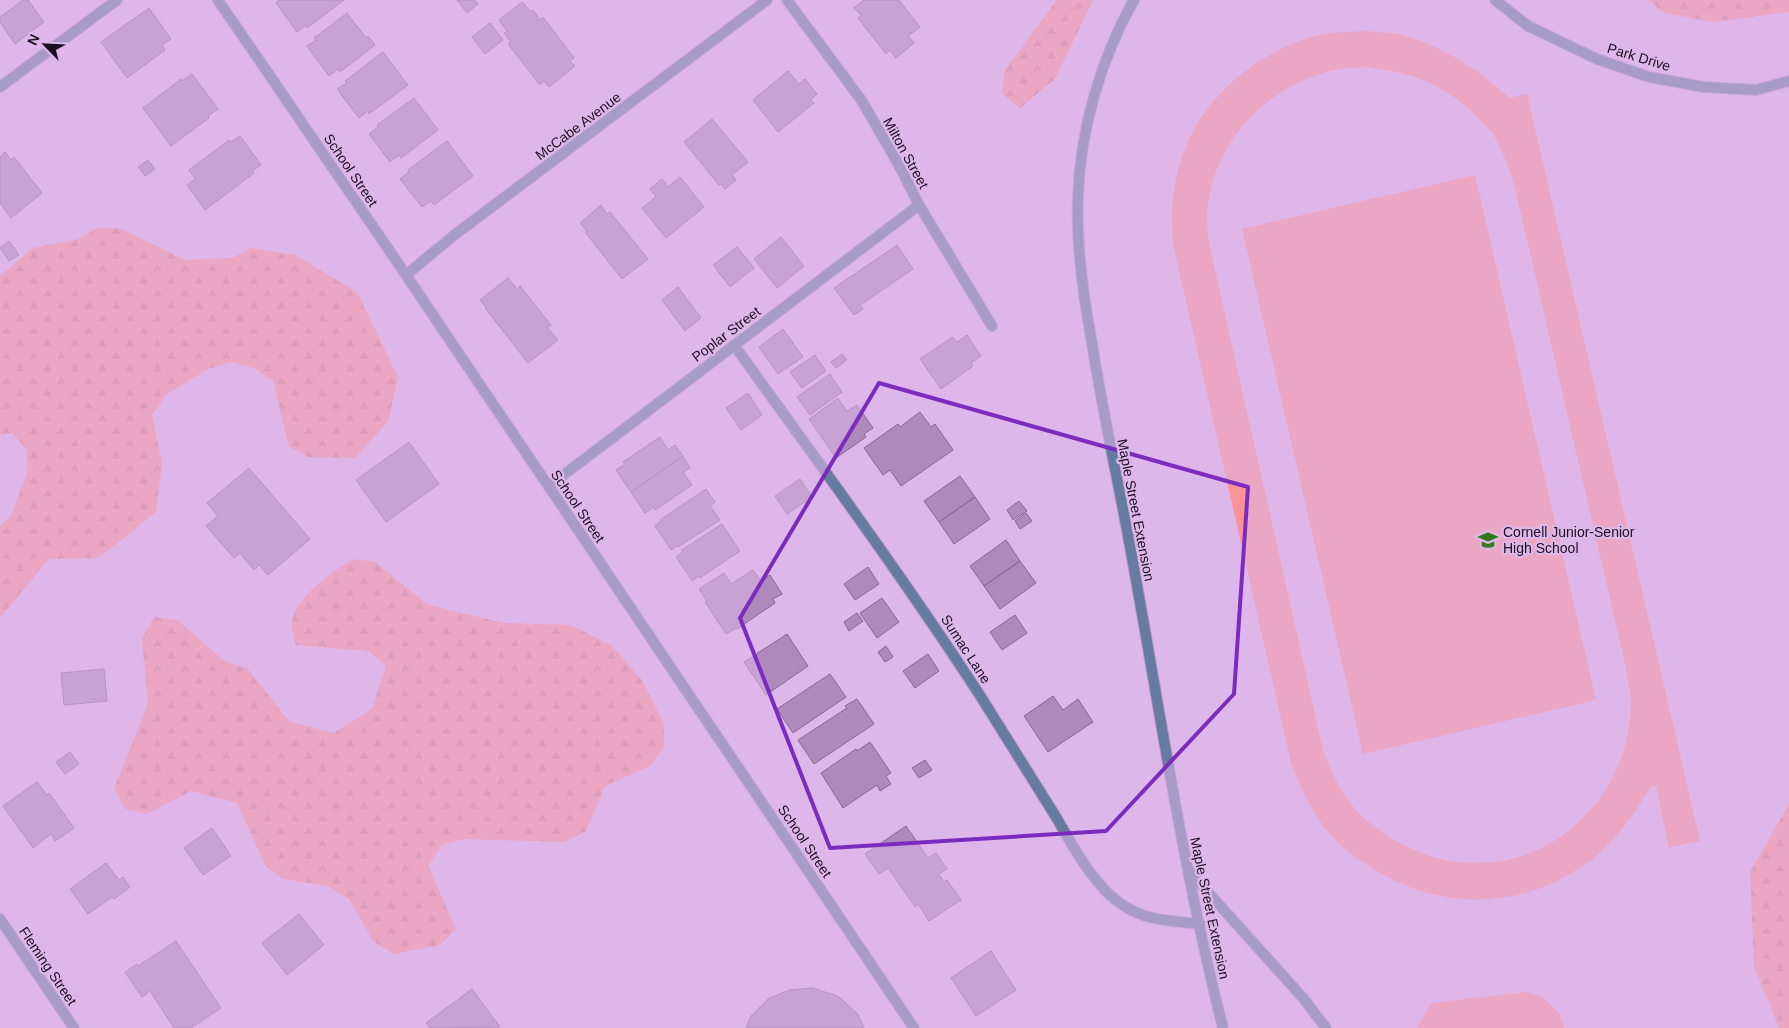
<svg xmlns="http://www.w3.org/2000/svg" width="1789" height="1028" font-family="Arial,sans-serif">
<style>
.grass{fill:#fb9396;fill-rule:evenodd}
.forest{fill:url(#forest-firs)}
.building{fill:#ae89b9;stroke:#8a6694}
.lines{fill:none;stroke-linecap:round;stroke-linejoin:round}
.service-casing{stroke:#b795c2;stroke-width:12}
.minor-casing{stroke:#b795c2;stroke-width:12}
.tertiary-casing{stroke:#b795c2;stroke-width:12}
.service{stroke:#647ca0;stroke-width:10}
.minor{stroke:#647ca0;stroke-width:10}
.tertiary{stroke:#647ca0;stroke-width:10}
.marked{fill:none;stroke:#7b2cbf;stroke-width:4;stroke-linejoin:round}
.labels{text-anchor:middle;dominant-baseline:central;stroke-width:4.5;stroke-linejoin:round;paint-order:stroke}
.street-label{font-size:14px;fill:#1d0f22;stroke:#deb7ea}
.poi-label{font-size:14px;fill:#1d0f22;stroke:#deb7ea;text-anchor:start}
</style>
<defs>
<pattern id="forest-firs" width="22" height="20" patternUnits="userSpaceOnUse" patternTransform="scale(1.25)"><rect width="22" height="20" fill="#fb9396"/><path d="M5 1l3.5 6h-7zM16 11l3.5 6h-7z" fill="#d77e81"/></pattern>
</defs>
<rect width="100%" height="100%" fill="#deb7ea"/>
<path class="grass" d="M1363 31C1374 32 1387 32 1398 34 1441 44 1477 69 1510 98L1527 94 1700 841 1669 848 1656 786H1651C1635 814 1620 835 1595 857 1589 863 1580 867 1573 872 1504 915 1420 906 1356 857 1351 853 1344 849 1338 843 1316 821 1302 792 1291 763L1173 244C1171 211 1172 182 1184 151 1205 93 1268 43 1329 33 1340 32 1352 32 1363 31ZM1365 67C1411 72 1445 84 1478 118 1485 125 1493 133 1497 141 1505 156 1510 172 1515 188L1626 668C1627 678 1630 689 1631 698 1633 783 1568 860 1481 863 1438 865 1396 846 1364 818 1344 800 1332 774 1323 750L1209 243C1208 234 1207 225 1207 217 1210 144 1266 85 1335 70 1345 68 1355 68 1365 67Z
M1475 175 1596 700 1363 754 1242 229Z
M1527 992 1543 997 1559 1013 1564 1028H1417L1431 1003Z"/>
<path class="forest" d="M1057 0H1093L1055 79 1020 108 1002 94 1005 70Z
M1648 0H1789V12L1712 22 1665 13Z
M99 227 122 229 185 260 232 258 251 248 295 255 357 292 398 377 388 422 355 458 309 457 289 447 273 381 254 368 231 362 208 369 166 395 152 415 162 464 156 512 99 558 49 559 0 618V526L11 516 27 473V450L12 433 0 435V276L33 248 78 239Z
M354 559 375 562 428 605 504 623 570 625 611 645 642 680 664 724V747L650 766 605 786 586 831 564 842 464 839 442 845 428 866 456 929 440 945 394 954 373 941 349 899 328 886 283 879 265 865 237 803 191 791 147 814 125 809 114 788 148 704 142 638 154 617 177 620 226 662 247 668 290 722 334 733 372 709 386 666 368 651 296 645C295 638 291 629 292 622 295 597 334 570 354 559Z
M1789 804V1028H1779L1754 967 1750 872Z"/>
<path class="building" d="M23 0H28L44 22 15 44 0 22V17Z
M279 0H344L307 28 306 25 297 32 276 3Z
M457 0H475L478 4 467 13Z
M864 0H899L920 27 908 36 914 43 896 58 890 50 886 54 858 18 861 15 854 8Z
M522 2 531 12 533 10 540 20 543 17 574 58 570 61 575 66 549 87 544 81 540 85 508 44 511 42 504 33 507 31 499 20Z
M149 8 171 39 162 45 165 50 127 78 101 42Z
M347 13 366 38 368 36 375 45 340 72 338 69 329 76 307 46 316 40 314 38Z
M490 23 503 40 485 54 472 37Z
M383 52 408 85 369 114 368 111 359 118 337 89 347 83 345 81Z
M788 71 799 84 805 79 817 94 811 100 814 103 778 132 753 100Z
M192 74 218 109 208 116 209 118 171 146 143 108 181 79 182 81Z
M414 98 438 130 401 158 399 155 390 162 369 134 378 127 377 125Z
M712 119 748 162 732 175 736 180 725 189 721 184 719 185 684 142Z
M240 136 261 165 252 171 254 173 205 210 187 185 195 179 189 170 229 140 231 142Z
M447 141 473 176 434 205 431 201 422 207 400 179 409 172 408 170Z
M5 152 11 160 14 157 42 193 11 218 0 203V157Z
M148 160 155 169 145 176 138 167Z
M680 177 704 207 666 238 642 208 656 197 650 189 662 179 668 187Z
M601 205 607 214 610 212 648 259 622 279 585 232 587 231 580 223Z
M781 237 804 266 777 288 754 259Z
M9 241 19 255 9 261 0 248Z
M897 245 913 269 860 305 863 309 854 315 834 288Z
M737 247 754 268 730 287 713 265Z
M508 278 517 289 520 286 551 325 547 327 558 340 528 363 485 308 486 307 480 300Z
M678 287 701 318 685 331 662 300Z
M783 329 803 357 778 374 759 347Z
M967 335 981 356 971 363 973 366 941 389 920 359 953 337 957 342Z
M842 354 847 360 836 368 831 362Z
M815 355 826 371 802 388 790 372Z
M830 374 842 392 810 415 797 397Z
M748 393 762 415 741 430 726 408Z
M838 398 847 411 857 405 873 428 864 434 866 437 836 458 809 419Z
M920 412 931 427 935 424 953 450 901 486 890 470 883 475 864 448 898 424 900 427Z
M660 437 668 450 675 445 683 456 631 492 616 470 625 464 623 462Z
M409 442 439 484 386 522 356 480Z
M683 456 690 468 683 472 692 485 655 510 654 507 645 513 631 492Z
M249 468 310 539 268 575 259 565 254 570 240 553 234 558 206 526 218 516 207 503Z
M960 476 975 497 939 522 924 501Z
M800 479 812 497 787 514 775 496Z
M706 489 715 502 710 506 720 520 678 547 677 546 671 550 655 526 661 521 660 520Z
M975 497 990 519 954 544 939 522Z
M1019 501 1027 511 1013 520 1007 510Z
M1026 513 1032 521 1020 529 1015 521Z
M722 524 740 551 700 578 699 576 692 581 676 557 683 552 682 550Z
M1006 540 1020 561 984 586 970 566Z
M1020 561 1036 583 1000 609 984 586Z
M868 567 879 584 855 600 844 584Z
M753 570 761 581 770 575 782 594 773 599 775 603 737 629 736 628 726 634 705 602 707 601 699 589 724 573 731 584Z
M882 598 899 622 877 638 860 613Z
M857 613 863 621 849 631 844 622Z
M1015 615 1027 633 1002 650 990 632Z
M787 634 808 666 766 695 744 662Z
M886 646 893 657 885 662 878 652Z
M928 654 939 671 915 688 903 671Z
M104 669 107 701 64 705 61 673Z
M830 674 846 697 793 733 777 709Z
M1053 696 1063 710 1078 699 1093 722 1048 752 1024 716Z
M857 699 874 724 814 764 798 740 847 708 845 706Z
M870 742 891 773 886 776 891 784 880 791 877 785 843 808 821 773 856 749 857 751Z
M70 752 79 764 65 774 56 762Z
M925 760 932 770 919 778 912 768Z
M37 782 47 795 49 793 74 828 55 841 51 834 33 848 3 806Z
M906 826 928 858 936 853 947 869 939 874 944 882 947 880 961 900 929 921 918 904 915 907 888 868 879 874 865 854Z
M212 828 231 856 203 875 184 848Z
M106 863 119 880 123 877 130 887 114 899 112 897 88 914 70 889Z
M299 914 324 945 287 975 262 943Z
M176 941 221 1008 191 1028H174L150 991 142 997 125 972 137 964 138 966Z
M991 951 1016 990 976 1016 951 978Z
M812 988 838 996 858 1014 864 1028H746L751 1016 768 999 789 990Z
M472 989 500 1027 430 1028 426 1023Z"/>
<g class="lines">
<defs>
<path id="service" d="M0 87 117 0
M1188 870 1303 998 1326 1028"/>
<path id="minor" d="M218 0 406 275 914 1028
M787 0 862 101 901 169 919 205 992 326
M1495 0 1528 26 1597 59 1649 77 1704 87 1756 90 1789 81
M406 275 453 236 767 0
M734 345C818 462 903 577 981 697 1006 737 1031 777 1056 817 1071 843 1089 876 1111 896 1139 921 1164 920 1200 924
M549 486 919 205
M0 919 74 1028"/>
<path id="tertiary" d="M1134 0C1101 58 1080 130 1078 197 1076 246 1083 295 1092 343 1102 409 1117 475 1129 541 1159 703 1182 867 1223 1028"/>
</defs>
<use href="#service" class="service-casing"/>
<use href="#minor" class="minor-casing"/>
<use href="#tertiary" class="tertiary-casing"/>
<use href="#service" class="service"/>
<use href="#minor" class="minor"/>
<use href="#tertiary" class="tertiary"/>
</g>
<path d="M0 0H1789V1028H0ZM879 383 1248 487 1234 694 1106 831 830 848 740 618Z" fill="#deb7ea" fill-opacity=".55" fill-rule="evenodd"/>
<path class="marked" d="M879 383 1248 487 1234 694 1106 831 830 848 740 618Z"/>
<defs>
<symbol id="school-bare" viewBox="-9 -9 18 18"><path d="M0-5L7-2L0 1L-7-2ZM-4 1L0 2.5L4 1V4Q0 6-4 4Z" fill="#357818" stroke="#deb7ea" stroke-width="2.5" paint-order="stroke"/></symbol>
</defs>
<g fill-rule="evenodd">
<use href="#school-bare" x="1474" y="526" width="28" height="28"/>
</g>
<g class="labels">
<g class="street-label">
<text transform="translate(1639 57) rotate(17)">Park Drive</text>
<text transform="translate(578 126) rotate(-37)">McCabe Avenue</text>
<text transform="translate(906 153) rotate(61)">Milton Street</text>
<text transform="translate(351 170) rotate(56)">School Street</text>
<text transform="translate(726 334) rotate(-37)">Poplar Street</text>
<text transform="translate(578 506) rotate(56)">School Street</text>
<text transform="translate(1136 510) rotate(79)">Maple Street Extension</text>
<text transform="translate(966 649) rotate(57)">Sumac Lane</text>
<text transform="translate(805 841) rotate(56)">School Street</text>
<text transform="translate(1210 908) rotate(78)">Maple Street Extension</text>
<text transform="translate(48 966) rotate(56)">Fleming Street</text>
</g>
<g class="poi-label">
<text x="1503" y="532">Cornell Junior-Senior<tspan x="1503" dy="16">High School</tspan></text>
</g>
</g>
<g transform="translate(45 45) rotate(294)" stroke="#deb7ea" stroke-width="4" paint-order="stroke">
<path d="M0-4L9 19L0 12L-9 19Z" fill="#1d0f22"/>
<text y="-8" font-size="14" font-weight="bold" text-anchor="middle" fill="#1d0f22">N</text>
</g>
</svg>
